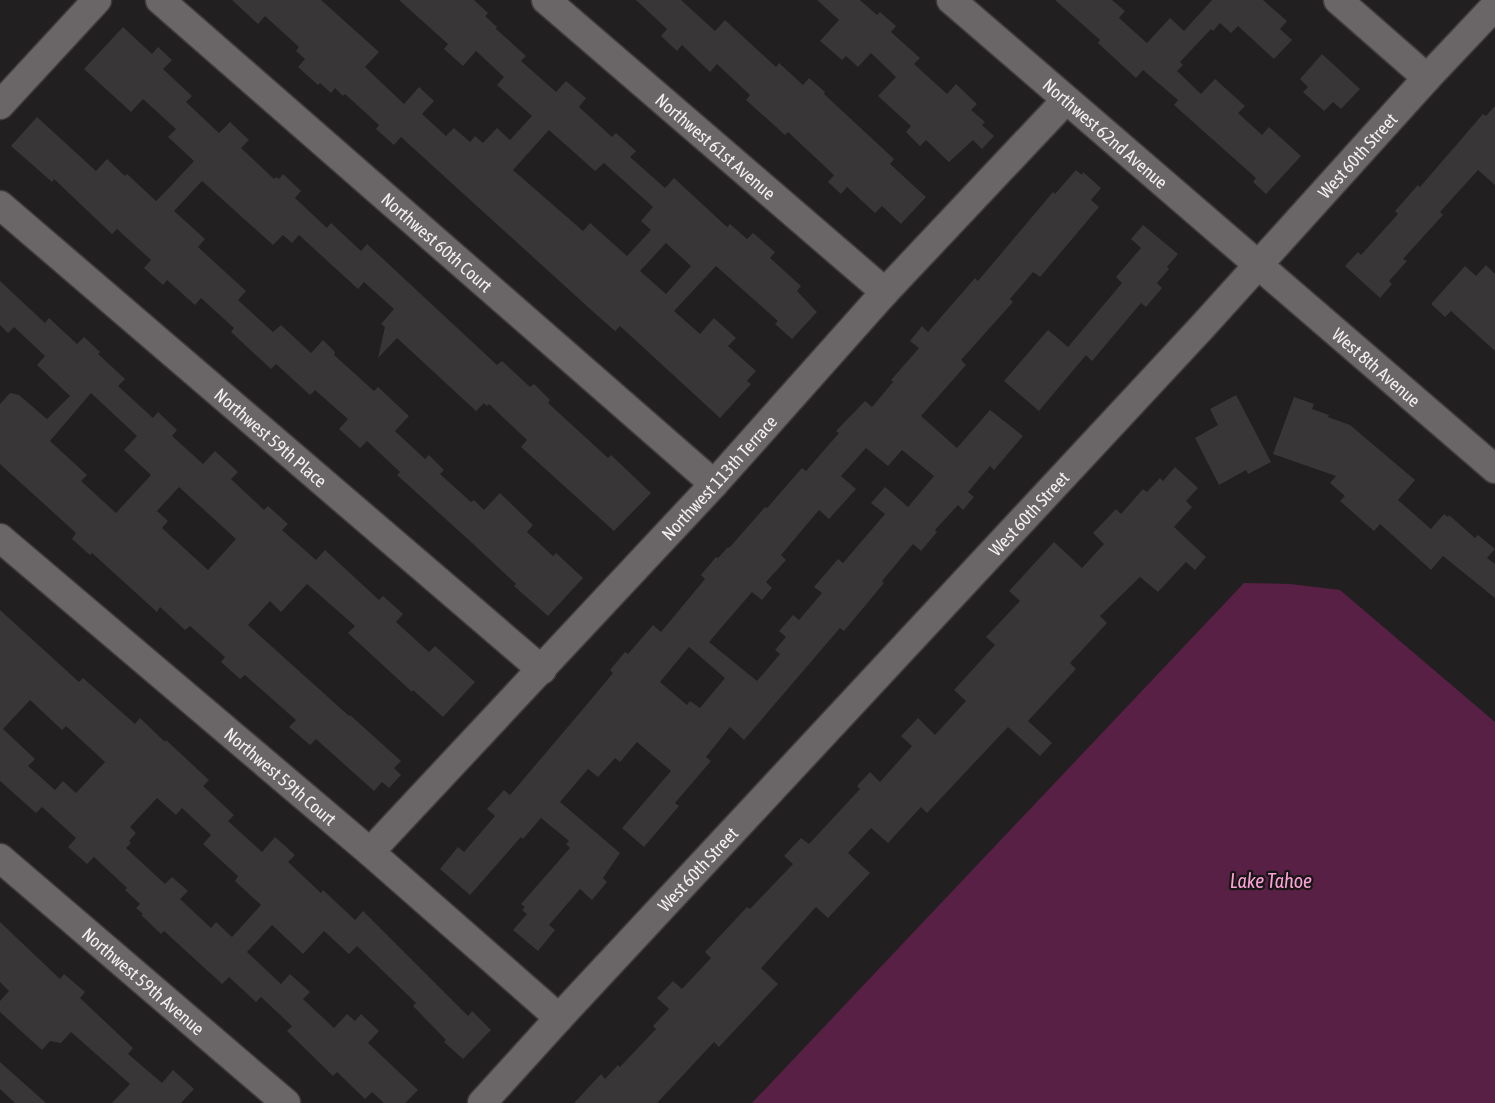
<svg xmlns="http://www.w3.org/2000/svg" width="1495" height="1103" font-family="'Asap Condensed',sans-serif">
<style>
.water{fill:#582044}
.building{fill:#393637;fill-rule:evenodd}
.lines{fill:none;stroke-linecap:round;stroke-linejoin:round}
.minor-casing{stroke:#3f3c3d;stroke-width:31}
.minor{stroke:#6a6668;stroke-width:28}
.labels{text-anchor:middle;dominant-baseline:central;stroke-width:4.5;stroke-linejoin:round;paint-order:stroke}
.street-label{font-size:18px;fill:#f2eff0;stroke:#191617}
.water-label{font-size:20px;font-style:italic;fill:#fca1d5;stroke:#191617}
</style>
<rect width="100%" height="100%" fill="#221f20"/>
<path class="water" d="M1244 583 1290 584 1340 590 1495 722V1103H752Z"/>
<path class="building" d="M232 0H321L379 52 365 67 404 104 419 87 434 101 422 114 446 136 454 128 470 142 475 136 483 143 497 128 510 140 532 116 497 85 504 77 476 51 463 66 444 49 448 44 399 0H474L488 13 485 16 497 27 496 29 526 56 521 61 556 92 566 81 586 98 579 107 612 137 616 133 636 151 630 157 665 188 674 178 727 227 730 224 747 239 753 233 775 252 770 258 801 286 797 291 817 312 792 339 775 324 778 321 716 266 674 311 700 334 714 318 736 338 728 346 756 371 747 381 751 384 720 418 620 326 615 331 589 308 401 137 394 145 376 129 379 125 345 94 343 96 335 88 331 93 320 83 318 85 298 67 305 59 296 51 299 47 265 16 258 24ZM549 130 595 171 604 163 653 207 641 221 651 230 627 256 590 223 583 231 513 170ZM666 243 691 266 666 294 640 271Z
M636 0H681L715 31 725 20 776 67 779 63 803 85 809 78 825 92 824 94 894 159 890 164 926 197 901 224 882 206 875 213 847 187 841 194 828 182 834 175 788 132 785 135 746 100 750 95 717 64 710 72 682 45 677 51 661 36 667 29Z
M817 0H860L877 15 880 12 896 26 891 32 920 58 914 64 947 94 956 84 977 104 971 110 985 122 982 125 994 136 982 149 973 140 949 162 926 140 920 146 906 132 911 126 878 96 896 77 871 53 858 67 846 56 842 60 820 41 839 20Z
M1055 0H1112L1125 11 1119 18 1147 43 1170 18 1184 31 1212 0H1263L1287 21 1280 29 1292 40 1274 59 1238 26 1231 33 1220 23 1213 31 1211 29 1180 62 1183 65 1177 71 1201 94 1215 79 1245 106 1238 113 1262 135 1269 127 1301 156 1266 194 1253 182 1256 178 1174 105 1178 100 1143 70 1136 78 1098 43 1100 40Z
M123 27 152 54 158 47 172 60 163 69 192 96 186 102 219 133 230 122 249 140 241 148 274 179 276 177 279 179 283 174 301 191 295 198 327 228 331 223 361 251 367 244 497 365 502 361 530 387 534 384 550 400 548 403 608 458 611 455 651 493 614 531 521 447 527 440 489 404 487 406 484 403 476 411 397 338 378 358 385 327 381 324 394 309 364 282 358 289 299 235 292 243 283 235 273 245 202 181 174 211 205 239 198 247 246 291 238 300 273 332 281 325 311 353 323 340 335 352 334 355 374 391 378 387 409 416 395 431 425 459 429 455 444 470 440 474 471 502 474 500 484 510 500 493 533 525 527 532 553 556 556 553 583 578 548 616 514 586 516 584 470 541 397 475 400 472 367 441 360 448 339 429 348 419 315 390 310 395 276 364 271 369 231 332 234 328 201 298 195 305 167 280 163 285 144 268 151 260 117 229 112 234 54 179 52 182 11 146 37 117 96 171 107 159 125 176 127 174 156 201 167 190 194 161 168 137 176 129 143 99 131 112 84 69Z
M1322 54 1360 89 1341 109 1333 102 1324 111 1303 92 1308 87 1300 79Z
M1495 106V185L1478 170 1440 212 1443 215 1403 259 1407 261 1389 281 1392 284 1380 298 1345 266 1358 252 1361 255 1398 214 1395 211 1418 185 1420 187 1483 114 1486 116Z
M1076 170 1082 175 1083 172 1101 188 1091 200 1099 207 1040 277 1033 272 1010 299 1013 302 961 360 966 365 921 416 957 448 990 410 1023 436 994 470 990 466 968 492 974 497 963 510 958 505 935 530 937 532 921 551 913 544 882 581 884 583 844 631 840 628 744 740 730 727 706 757 711 761 675 803 679 806 644 847 622 828 671 771 637 742 620 762 615 758 598 777 588 769 560 802 620 853 603 878 607 882 592 900 580 889 549 925 555 930 538 951 513 930 527 914 522 910 525 907 521 904 570 848 566 844 569 841 541 818 523 839 521 837 470 895 440 869 458 847 464 852 495 816 487 809 504 790 510 795 589 702 613 673 610 670 625 652 628 654 653 625 661 632 705 579 701 575 716 557 718 558 728 547 729 548 765 507 767 508 802 468 806 471 839 433 836 431 865 401 872 407 893 382 891 380 919 348 910 341 922 326 928 332 975 278 978 281 1053 192 1055 194ZM866 448 888 466 902 450 934 476 908 507 885 487 871 503 885 514 843 563 838 559 814 587 822 593 799 620 793 615 779 631 786 637 775 650 780 654 757 681 709 642 752 592 762 600 772 588 766 582 786 560 781 555 819 510 829 519 856 489 841 476ZM689 647 725 678 700 708 690 701 687 705 660 682Z
M1143 225 1178 254 1167 267 1169 269 1157 283 1162 288 1146 307 1141 303 1092 361 1086 355 1039 411 1004 381 1048 330 1068 347 1122 283 1116 277 1141 248 1131 239Z
M1486 265 1495 274V351L1451 311 1445 317 1431 304 1465 266 1476 276Z
M0 281 45 323 49 318 77 344 84 337 100 352 98 354 125 379 118 386 153 418 158 412 177 430 172 436 203 464 215 451 238 472 231 479 264 510 268 506 288 524 282 530 316 560 325 550 379 600 383 596 403 614 396 622 429 652 435 646 475 682 443 717 413 690 412 692 348 633 355 626 307 584 281 612 270 601 248 625 349 716 350 715 401 761 394 768 401 775 389 788 382 782 374 791 316 739 310 745 289 727 296 720 245 675 240 679 221 662 225 657 190 626 185 630 160 607 157 612 92 553 90 555 72 539 76 533 0 464V404L10 393 19 395 47 419 70 396 37 365 45 356 14 327 8 333 0 325ZM91 393 137 436 124 450 151 475 116 513 81 481 87 475 50 441ZM179 487 236 539 208 570 162 528 168 521 157 511Z
M1236 395 1271 462 1248 474 1246 470 1219 485 1195 438 1218 425 1210 409Z
M1294 397 1314 404 1312 409 1329 415 1328 417 1350 425 1415 480 1398 500 1431 529 1444 514 1448 517 1449 515 1475 538 1478 535 1495 549 1487 558 1495 564V598L1443 556 1431 570 1380 524 1374 531 1340 501 1345 496 1330 483 1336 476 1273 454Z
M1175 467 1198 488 1186 501 1192 507 1174 527 1206 557 1195 570 1186 562 1158 592 1140 577 1100 616 1107 623 1070 663 1076 669 1028 721 1052 743 1040 756 1008 727 927 813 921 807 888 843 871 828 848 853 870 873 828 918 816 907 761 968 778 984 719 1047 714 1042 657 1103H574L601 1074 605 1079 618 1065 620 1067 656 1029 653 1026 669 1009 657 998 673 981 682 989 711 958 705 952 747 907 750 909 793 864 784 856 801 838 809 844 860 789 857 786 870 772 880 782 912 746 901 736 918 718 935 735 966 701 954 690 995 645 986 637 1020 601 1009 591 1054 542 1082 568 1104 544 1093 533 1116 509 1121 514 1143 489 1147 492 1160 478 1163 481Z
M0 610 79 682 83 678 135 724 140 718 165 742 166 740 209 780 203 786 234 815 228 821 262 852 275 837 295 855 288 862 321 893 323 890 355 920 363 911 468 1016 472 1011 491 1030 463 1059 444 1042 446 1040 413 1006 416 1003 357 946 349 954 324 931 303 954 272 925 247 952 281 984 290 974 310 992 303 999 334 1028 347 1014 355 1021 361 1014 379 1031 368 1043 418 1090 405 1103H384L372 1092 365 1099 337 1072 333 1076 287 1031 292 1026 261 997 256 1002 229 977 222 984 164 931 161 934 141 915 143 914 136 908 140 904 125 890 127 888 94 857 87 864 68 847 76 838 42 807 36 813 0 781ZM30 700 62 730 66 726 105 762 76 793 63 781 55 790 28 766 35 759 3 729ZM157 798 176 815 182 808 211 835 203 844 238 876 235 881 261 905 232 937 216 922 211 928 180 899 188 891 172 877 165 884 126 848 131 843 129 841 136 833 130 827Z
M0 922 60 979 64 974 85 992 80 998 133 1048 128 1054 162 1083 173 1070 194 1089 181 1103H112L130 1084 71 1032 61 1043 50 1041 42 1050 0 1012V1001L9 991 0 982Z
M0 1062 46 1103H15L0 1089Z"/>
<g class="lines">
<defs>
<g id="minor">
<path id="s1" d="M160 0 714 484"/>
<path id="s2" d="M546 0 885 292"/>
<path id="s3" d="M951 0 1495 469"/>
<path d="M1338 0 1427 78"/>
<path d="M0 105 97 0"/>
<path id="s4" d="M0 205 542 670"/>
<path id="s5" d="M0 538 370 852 559 1018"/>
<path id="s6" d="M370 852 714 484 885 292 1066 100"/>
<path id="s7" d="M0 858 286 1103"/>
<path id="s8" d="M482 1103 559 1018 1203 326 1427 78 1495 6"/>
</g>
</defs>
<use href="#minor" class="minor-casing"/>
<use href="#minor" class="minor"/>
</g>
<g class="labels">
<g class="street-label">
<text stroke="none"><textPath href="#s3" startOffset="204">Northwest 62nd Avenue</textPath></text>
<text stroke="none"><textPath href="#s2" startOffset="224">Northwest 61st Avenue</textPath></text>
<text stroke="none"><textPath href="#s8" startOffset="1290">West 60th Street</textPath></text>
<text stroke="none"><textPath href="#s1" startOffset="368">Northwest 60th Court</textPath></text>
<text stroke="none"><textPath href="#s3" startOffset="562">West 8th Avenue</textPath></text>
<text stroke="none"><textPath href="#s4" startOffset="357">Northwest 59th Place</textPath></text>
<text stroke="none"><textPath href="#s6" startOffset="512">Northwest 113th Terrace</textPath></text>
<text stroke="none"><textPath href="#s8" startOffset="804">West 60th Street</textPath></text>
<text stroke="none"><textPath href="#s5" startOffset="368">Northwest 59th Court</textPath></text>
<text stroke="none"><textPath href="#s8" startOffset="318">West 60th Street</textPath></text>
<text stroke="none"><textPath href="#s7" startOffset="189">Northwest 59th Avenue</textPath></text>
</g>
<g class="water-label">
<text x="1271" y="880">Lake Tahoe</text>
</g>
</g>
</svg>
